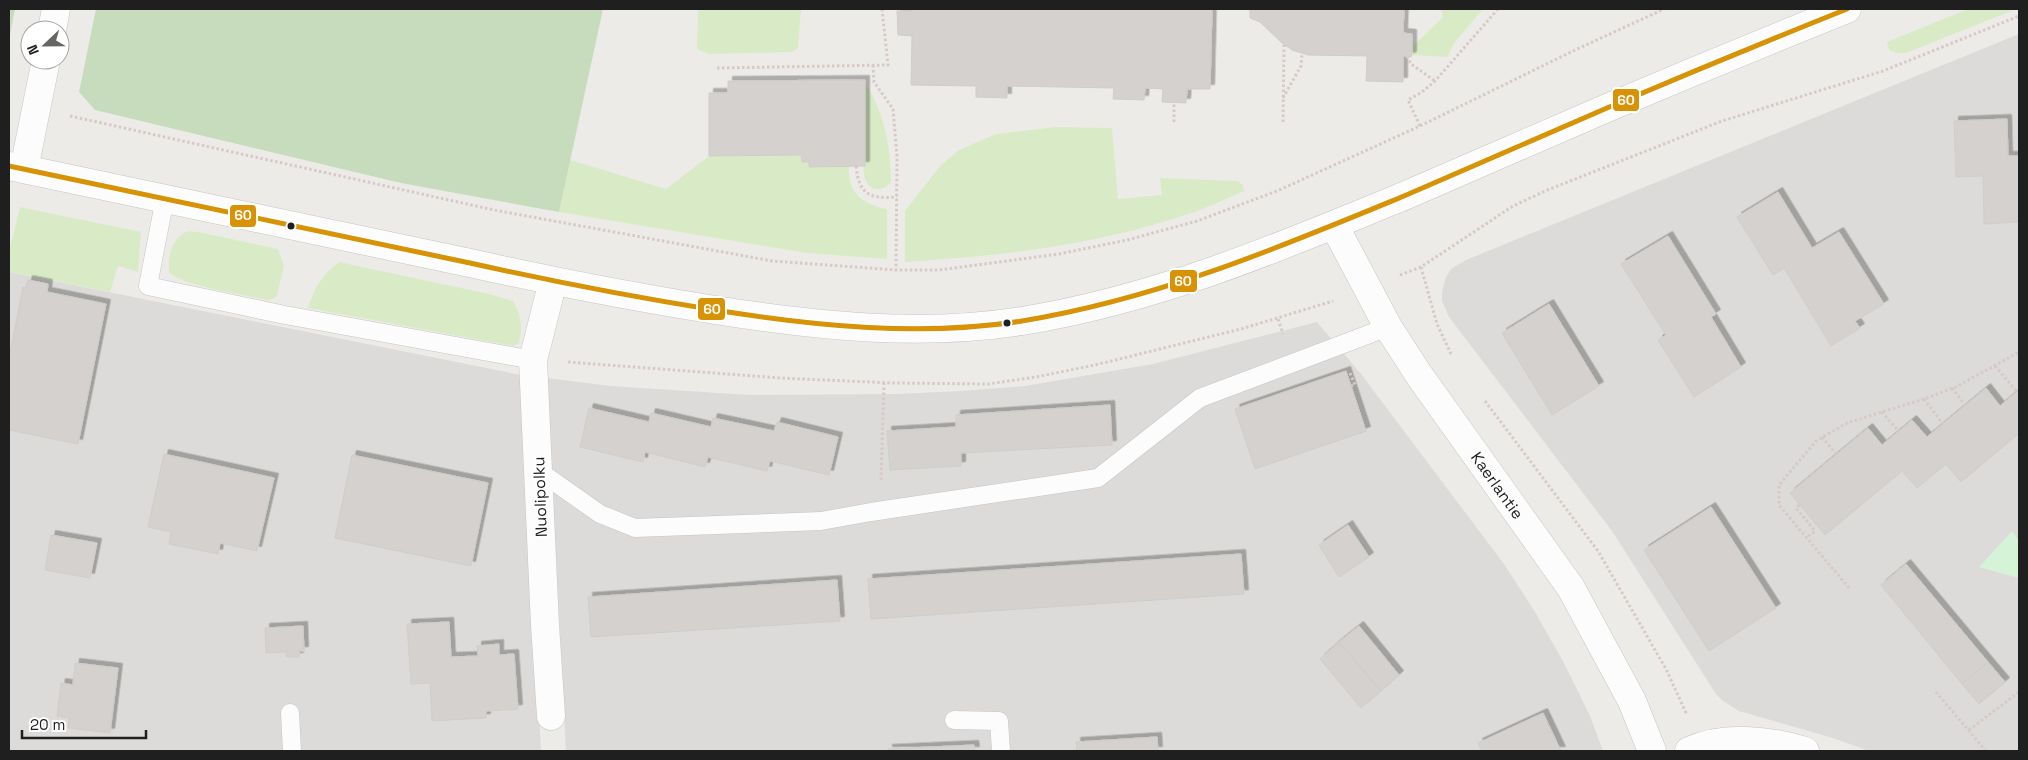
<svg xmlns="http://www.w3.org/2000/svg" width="2028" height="760" font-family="'Space Grotesk',sans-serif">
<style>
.residential{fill:#dcdbd9}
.grass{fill:#d9ebc6}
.forest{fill:#c6dcbd}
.park{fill:#d5f3d6}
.building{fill:#d4d1ce;stroke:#d0cdc9;filter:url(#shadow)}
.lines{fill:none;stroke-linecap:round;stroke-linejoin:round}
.service-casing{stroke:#c6c5c4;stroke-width:19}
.minor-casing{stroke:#c6c5c4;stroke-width:29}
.tertiary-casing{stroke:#c6c5c4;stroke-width:29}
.path{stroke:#d7c9c6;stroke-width:3;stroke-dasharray:2.5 2.5;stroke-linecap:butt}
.service{stroke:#fcfcfc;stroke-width:18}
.minor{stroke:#fcfcfc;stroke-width:28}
.tertiary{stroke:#fcfcfc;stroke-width:28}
.bus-1-casing{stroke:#fff;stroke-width:9}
.bus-1{stroke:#d79205;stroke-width:5}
.bus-dot{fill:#1f1f1f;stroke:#fff;stroke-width:2}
.labels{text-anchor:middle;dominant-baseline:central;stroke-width:4;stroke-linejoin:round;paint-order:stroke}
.street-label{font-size:16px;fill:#1f1f1f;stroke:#fff}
.line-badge{stroke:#fff;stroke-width:2}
.badge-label{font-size:14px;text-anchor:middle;font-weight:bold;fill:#fff}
</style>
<defs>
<filter id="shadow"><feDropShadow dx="4.5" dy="-4.5" stdDeviation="0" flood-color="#0004"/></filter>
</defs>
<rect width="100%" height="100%" fill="#edebe8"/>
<path class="residential" d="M2019 34V751H1869L1833 738 1739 711 1723 701 1716 694 1612 531 1449 317 1442 301V292L1446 277 1451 269 1466 260Z
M9 272 521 375 541 751H9Z
M1317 322 1361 374 1504 564 1535 612 1564 663 1590 716 1603 751H566L547 378 610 386 750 395 897 394 961 391 1025 386 1153 364Z"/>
<path class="grass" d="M698 9H801L798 48 792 52 709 54 697 49Z
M1441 9H1483L1455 42 1447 57 1412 55V47L1443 17Z
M1968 9H2016L1906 53H1896L1889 50 1887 42Z
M864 82C884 110 891 147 891 182 885 190 873 193 867 183 864 179 864 171 863 166H865Z
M1055 127 1112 128 1118 199 1162 195 1160 178 1237 181 1243 185 1244 191C1226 199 1209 207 1191 213 1099 245 1001 256 905 262V211L941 165 959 150 996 134Z
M801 155 809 162 849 166C847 193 863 204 887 209V259L807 253 559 212 570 160 666 189 709 156Z
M20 207 141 232 138 272 118 266 110 292 9 272V252Z
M188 231 198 232 278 249 284 266 277 295 275 298 268 300C249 296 178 285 169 272 168 255 171 238 188 231Z
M339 262 489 294 513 301C521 314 523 328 519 343L513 346 308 308C314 288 322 275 339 262Z"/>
<path class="forest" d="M9 9H15L9 40Z
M96 9H603L559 212 401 183 95 110 79 92Z"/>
<path class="park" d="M2012 531 2019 541V578L1979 567Z"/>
<path class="building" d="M912 9H1212L1210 89H1187L1186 103 1162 102 1163 89 1145 88 1144 100 1113 99 1114 88 1007 86V98L976 97V86L911 85 912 36 898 35 897 11H912Z
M1250 9H1404L1403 33 1412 34V55L1411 57 1403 56V82L1366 81 1367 56 1308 55 1292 50 1282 43 1260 22 1250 18Z
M865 80V166L809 167V162H802L801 155 709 156V93H728V81Z
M2007 119 2008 156H2019V222L1984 224 1983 176 1956 177 1954 121Z
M1778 192 1812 248 1839 232 1884 304 1855 321 1860 328 1831 346 1784 268 1773 275 1737 217Z
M1668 236 1716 314 1711 317 1741 367 1694 397 1658 340 1666 335 1621 264Z
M28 280 48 284 47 292 106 304 78 444 9 430V359L23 287 26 288Z
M1549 304 1599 386 1552 415 1502 333Z
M1346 371 1366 431 1255 469 1235 409Z
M1986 388 2000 406 2019 390V433L1961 482 1946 464 1917 488 1902 471 1825 535 1790 493 1868 428 1882 445 1912 420 1927 437Z
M1110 405 1112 445 961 453V466L890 470 887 431 956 427V415Z
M589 408 649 422 651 413 711 427 713 418 774 431 777 422 838 437 829 475 770 461 767 471 708 457 705 467 645 452 643 462 580 447Z
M164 454 274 478 257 551 220 543 218 554 169 544 171 532 148 527Z
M352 455 488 483 471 566 335 538Z
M1711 507 1776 608 1709 651 1644 550Z
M1348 525 1369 557 1339 577 1319 545Z
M51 535 97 543 90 578 45 570Z
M1241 554 1244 594 871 619 868 579Z
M1906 564 1988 662 1962 684 1881 585Z
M837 580 840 621 591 637 588 597Z
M449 622 451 657 478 656 477 646 499 644V655L514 654 518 709 486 711V718L432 721 430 683 411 684 407 624Z
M303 626 304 651H299V657H287L286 652 266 653 265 628Z
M1359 626 1399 675 1381 691 1339 642Z
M1339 642 1381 691 1361 708 1320 659Z
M1988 662 2005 682 1979 704 1962 684Z
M75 663 118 668 110 733 68 728 69 718 57 716 61 683 73 685Z
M1543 713 1561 751H1482L1478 743Z
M1157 737 1158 751H1077L1076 742Z
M974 745 975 751H888V749Z"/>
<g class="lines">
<defs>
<path id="service" d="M165 198 148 286 285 315 533 360
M539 471 600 514 635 528 821 521 871 512 1098 478 1200 398 1388 327
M290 713 292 751
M954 720 999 721 1001 751"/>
<path id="minor" d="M52 30 56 9
M24 169 46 60
M551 716 545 625 533 360 553 281
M1689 751C1724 735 1769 740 1805 751"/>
<g id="tertiary">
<path d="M9 166C162 199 316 231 470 263 551 281 633 297 715 310 816 326 920 337 1022 321 1157 299 1278 248 1404 196 1472 167 1539 137 1607 108 1687 74 1767 41 1847 9"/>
<path id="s1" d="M1334 225 1388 327 1419 375 1571 588 1632 701 1652 751"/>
</g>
</defs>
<use href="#service" class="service-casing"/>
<use href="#minor" class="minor-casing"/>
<use href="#tertiary" class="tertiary-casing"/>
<path class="path" d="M905 9V11
M1407 56 1411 64 1435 81
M873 65 874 82 893 109 897 157 896 270
M717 68 888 65 882 9
M1283 98 1301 66 1302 54
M70 116 494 210 772 261 896 270H939L1059 254 1127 240 1197 221 1277 191 1420 126 1573 51 1664 9
M1174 122V102
M1283 122 1284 45
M1420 126 1408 100 1422 92 1435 81 1498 9
M856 166C859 195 870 199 897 197
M1421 267 1437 324 1451 354
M1400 275 1421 267 1513 206 1545 191 1722 121 1883 71 2019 16
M1278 319 1283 334
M568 362 780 378 893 383 988 384 1036 377 1095 365 1241 329 1333 301
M1995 366 2017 392
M1350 373 1355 385 1351 386
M1952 388 1965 405
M1924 399 1943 424
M1485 401 1598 551 1666 669 1687 715
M1882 412 1899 432
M1822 437 1836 454
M881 480 884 382
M1799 505 1796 508 1815 531 1806 538
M1849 588 1779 505V485L1816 441 1847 423 1924 399 1956 387 2019 352
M1936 692 1986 751
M1969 730 2019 692"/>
<use href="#service" class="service"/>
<use href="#minor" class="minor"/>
<use href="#tertiary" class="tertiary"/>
<defs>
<path id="bus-1" d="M9 166C162 199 316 231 470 263 551 281 633 297 715 310 816 326 920 337 1022 321 1157 299 1278 248 1404 196 1472 167 1539 137 1607 108 1687 74 1767 41 1847 9"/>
</defs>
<use href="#bus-1" class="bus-1-casing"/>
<use href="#bus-1" class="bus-1"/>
</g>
<g class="bus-dot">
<circle cx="291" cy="226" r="4.5"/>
<circle cx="1007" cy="323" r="4.5"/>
</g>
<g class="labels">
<g class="street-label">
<text stroke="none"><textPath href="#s1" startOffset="308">Kaerlantie</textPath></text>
<text transform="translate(540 497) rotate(-92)">Nuolipolku</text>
</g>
</g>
<g class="line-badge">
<rect x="1612" y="88" width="28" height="24" rx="5" fill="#d79205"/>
<rect x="229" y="204" width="28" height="24" rx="5" fill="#d79205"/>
<rect x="1169" y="269" width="29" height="24" rx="5" fill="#d79205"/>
<rect x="697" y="297" width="29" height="24" rx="5" fill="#d79205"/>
</g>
<g class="badge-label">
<text x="1626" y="105">60</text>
<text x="243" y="220">60</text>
<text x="1183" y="286">60</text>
<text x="712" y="314">60</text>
</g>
<rect width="2028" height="760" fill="none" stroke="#1f1f1f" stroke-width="20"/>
<g transform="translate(45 45) rotate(248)"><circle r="24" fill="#ffffff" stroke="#a5a5a5"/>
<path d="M0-4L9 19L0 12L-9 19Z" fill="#676665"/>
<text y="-8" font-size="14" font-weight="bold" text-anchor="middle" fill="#1f1f1f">N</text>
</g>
<path d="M22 730v8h124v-8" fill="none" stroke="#1f1f1f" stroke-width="2.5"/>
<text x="30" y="730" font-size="15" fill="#1f1f1f" stroke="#ffffff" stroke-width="4" paint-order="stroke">20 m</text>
</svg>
